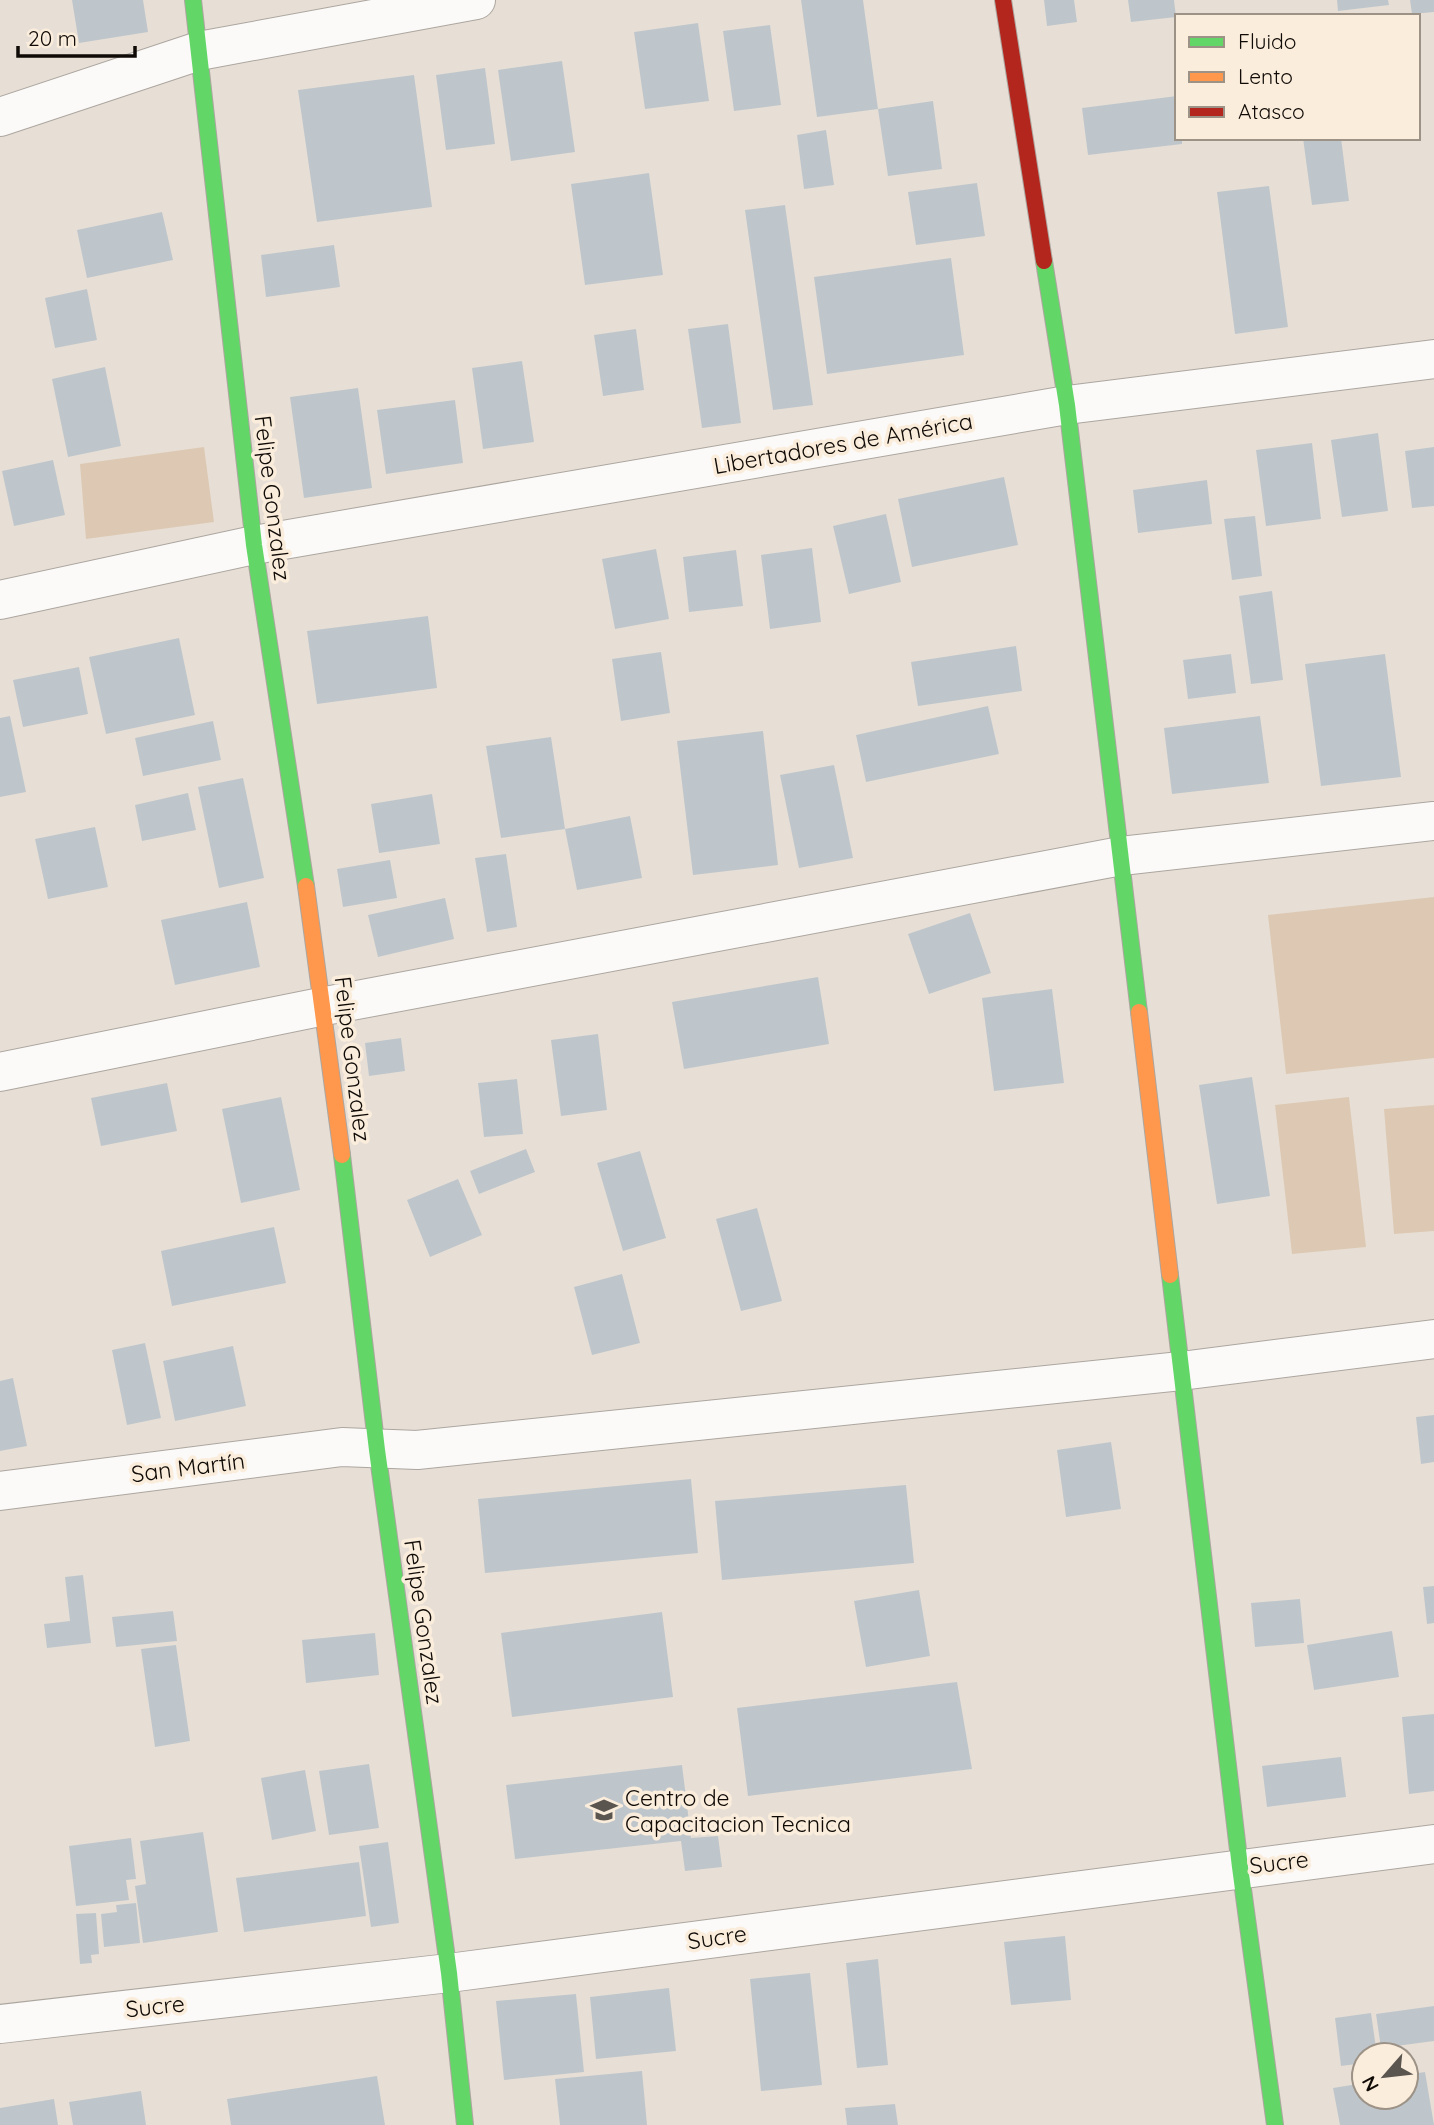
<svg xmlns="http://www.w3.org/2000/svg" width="1434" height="2125" font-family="Quicksand,sans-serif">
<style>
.green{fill:#ddc9b3}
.building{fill:#bfc6cb}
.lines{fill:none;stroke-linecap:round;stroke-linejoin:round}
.street-casing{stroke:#aca69f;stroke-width:40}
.fast-casing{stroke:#aca69f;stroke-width:18}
.slow-casing{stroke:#aca69f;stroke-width:18}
.jam-casing{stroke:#aca69f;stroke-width:18}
.street{stroke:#fbfaf9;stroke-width:38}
.fast{stroke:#63d668;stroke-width:16}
.slow{stroke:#ff974d;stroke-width:16}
.jam{stroke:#b3261e;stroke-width:16}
.labels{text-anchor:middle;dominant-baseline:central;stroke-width:7;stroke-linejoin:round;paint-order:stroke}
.street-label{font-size:23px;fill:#0f0a06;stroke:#fbeddc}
.poi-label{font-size:23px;fill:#0f0a06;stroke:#fbeddc;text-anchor:start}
</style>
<rect width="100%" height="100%" fill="#e7dfd6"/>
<path class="green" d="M204 447 214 522 86 539 80 464Z
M1434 897V1058L1286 1074 1268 915Z
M1349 1097 1366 1247 1292 1254 1275 1105Z
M1434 1105V1231L1394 1234 1384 1109Z"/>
<path class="building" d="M72 0H143L148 32 79 43Z
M801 0H863L878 109 817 117Z
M1044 0H1074L1077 22 1047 26Z
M1128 0H1174L1176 17 1131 22Z
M1337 0H1388L1389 5 1338 11Z
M1410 0H1434V12L1412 14Z
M698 23 709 101 645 109 634 32Z
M770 25 781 105 734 111 723 31Z
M562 61 575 152 511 161 498 70Z
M485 68 495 144 446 150 436 75Z
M414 75 432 207 317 222 298 90Z
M1177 96V138H1182V144L1088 155 1082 108Z
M933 101 942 169 888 176 878 109Z
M826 130 834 185 804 189 797 135Z
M1303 138H1341L1349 201 1312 205Z
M649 173 663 275 585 285 571 184Z
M977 183 985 236 916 245 908 192Z
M1269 186 1288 327 1235 334 1217 192Z
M785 205 813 405 773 410 745 210Z
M162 212 173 260 87 278 77 230Z
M334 245 340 287 266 297 261 255Z
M951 258 964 355 827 374 814 277Z
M87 289 97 340 55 348 45 298Z
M728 324 741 423 702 428 688 329Z
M636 329 644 390 603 396 594 335Z
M522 361 534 442 483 449 472 368Z
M105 367 121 446 68 457 52 379Z
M358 388 372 488 304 498 290 397Z
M455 400 463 463 386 474 377 410Z
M1378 433 1388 511 1342 517 1331 440Z
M1312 443 1321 519 1266 526 1256 450Z
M1434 447V506L1412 508 1405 451Z
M53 460 65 515 14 526 2 471Z
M1004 477 1018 545 912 567 898 499Z
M1207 480 1212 524 1138 533 1133 490Z
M886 514 901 582 849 594 833 526Z
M1255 516 1262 576 1232 580 1224 519Z
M812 548 821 622 770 629 761 555Z
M656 549 669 619 615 629 602 559Z
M736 550 743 606 689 612 683 557Z
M1272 591 1283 680 1251 684 1239 596Z
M428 616 437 688 317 704 307 631Z
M179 638 195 715 106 734 89 657Z
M1016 646 1022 691 918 706 911 662Z
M661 652 670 713 621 721 612 659Z
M1231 654 1236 693 1188 699 1183 660Z
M1385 654 1401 777 1321 786 1305 664Z
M79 667 88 714 23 727 13 680Z
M988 706 999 754 866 782 856 735Z
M10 716 26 792 0 797V718Z
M1260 716 1269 783 1172 794 1164 728Z
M213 721 221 760 143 776 135 738Z
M763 731 778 865 693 875 677 741Z
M551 737 565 829 501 838 486 746Z
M834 765 853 858 799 868 780 775Z
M243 778 264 878 219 888 198 787Z
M188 793 196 830 142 841 135 805Z
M432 794 440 844 379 853 371 804Z
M630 816 642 878 577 890 565 829Z
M95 827 108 887 48 899 35 839Z
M506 854 517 927 487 932 475 858Z
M390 860 397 898 343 907 337 869Z
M445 898 454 939 378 957 368 915Z
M247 902 260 967 175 985 161 920Z
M970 913 991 973 929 994 908 934Z
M818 977 829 1044 684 1069 672 1002Z
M1052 989 1064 1083 994 1091 982 998Z
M598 1034 607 1110 561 1116 551 1040Z
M401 1038 405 1071 369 1076 365 1043Z
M1252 1077 1270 1196 1217 1204 1199 1085Z
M517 1079 523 1134 484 1137 478 1083Z
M167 1083 177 1131 101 1146 91 1098Z
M281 1097 300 1190 241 1203 222 1109Z
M526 1149 535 1172 479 1194 470 1171Z
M640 1151 666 1238 623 1251 597 1163Z
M458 1179 482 1235 430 1257 407 1200Z
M757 1208 782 1301 741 1311 716 1219Z
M274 1227 286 1283 172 1306 161 1251Z
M622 1274 640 1343 592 1355 574 1287Z
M145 1343 161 1418 127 1425 112 1350Z
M233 1346 246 1406 175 1421 163 1361Z
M13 1378 27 1446 0 1451V1381Z
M1434 1415V1462L1421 1464 1416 1417Z
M1111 1442 1121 1509 1066 1517 1057 1450Z
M691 1479 698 1553 485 1573 478 1499Z
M906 1485 914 1563 722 1580 715 1501Z
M83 1575 91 1643 47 1648 44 1624 70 1621 65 1577Z
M1434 1586V1623L1427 1624 1423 1587Z
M919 1590 930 1656 866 1667 854 1601Z
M1300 1599 1304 1643 1255 1647 1251 1603Z
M173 1611 177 1641 116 1647 112 1617Z
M662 1612 673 1697 512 1717 501 1633Z
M1392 1631 1399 1677 1314 1690 1307 1645Z
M375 1633 379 1675 306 1683 302 1640Z
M176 1645 190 1741 155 1747 141 1649Z
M957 1682 972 1769 748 1796 737 1708Z
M1434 1714V1791L1409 1794 1402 1717Z
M1341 1757 1346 1797 1267 1807 1262 1766Z
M369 1764 379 1828 329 1835 319 1771Z
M682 1765 691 1838 718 1836 722 1867 685 1871 681 1841 515 1859 506 1785Z
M305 1770 316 1831 272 1840 261 1778Z
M203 1832 218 1932 143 1943 135 1886 146 1884 140 1841Z
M131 1838 136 1879 126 1880 129 1900 76 1906 69 1846Z
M388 1842 399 1923 371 1927 359 1846Z
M359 1862 366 1916 244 1932 236 1878Z
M136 1903 140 1943 104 1947 101 1914 117 1912 116 1905Z
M96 1913 99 1954 91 1955 92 1963 80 1964 76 1914Z
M1065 1936 1071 2000 1011 2005 1004 1942Z
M878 1959 888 2065 857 2068 846 1963Z
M810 1973 822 2085 761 2091 750 1979Z
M669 1988 676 2051 596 2059 590 1997Z
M576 1994 584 2072 504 2080 496 2001Z
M1434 2006V2041L1381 2048 1376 2014Z
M1371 2013 1377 2055H1364V2063L1341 2066 1335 2018Z
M642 2071 647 2125H560L555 2079Z
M1425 2072 1434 2125H1340L1333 2088 1364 2083V2097H1406V2075Z
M377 2076 385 2125H231L227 2099Z
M141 2091 146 2125H73L69 2102Z
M54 2099 58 2125H0V2108Z
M895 2104 898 2125H847L845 2108Z"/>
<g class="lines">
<defs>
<path id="street" d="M0 117 199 51 476 0
M0 600 254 545 1067 405 1434 359
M0 1072 325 1006 1121 856 1434 821
M0 1491 342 1447 417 1450 1181 1371 1434 1339
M0 2024 449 1973 1434 1844"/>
<path id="fast" d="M193 0 254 545 306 886
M1044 261 1067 405 1139 1012
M342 1155 377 1450 449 1973 465 2125
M1170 1275 1240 1867 1275 2125"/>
<path id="slow" d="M306 886 342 1155
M1139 1012 1170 1275"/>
<path id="jam" d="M1003 0 1044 261"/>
</defs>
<use href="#street" class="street-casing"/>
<use href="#fast" class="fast-casing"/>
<use href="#slow" class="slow-casing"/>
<use href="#jam" class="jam-casing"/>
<use href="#street" class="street"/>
<use href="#fast" class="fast"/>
<use href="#slow" class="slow"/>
<use href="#jam" class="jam"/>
</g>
<defs>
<symbol id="school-bare" viewBox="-9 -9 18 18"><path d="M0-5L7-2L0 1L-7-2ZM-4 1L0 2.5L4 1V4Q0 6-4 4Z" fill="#5b554f" stroke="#fbeddc" stroke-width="2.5" paint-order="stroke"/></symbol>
</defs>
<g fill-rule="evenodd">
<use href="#school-bare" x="585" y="1791" width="38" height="38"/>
</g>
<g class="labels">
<g class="street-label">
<text transform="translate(843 443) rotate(-10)">Libertadores de América</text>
<text transform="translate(273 498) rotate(83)">Felipe Gonzalez</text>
<text transform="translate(353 1059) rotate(83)">Felipe Gonzalez</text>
<text transform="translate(188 1467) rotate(-7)">San Martín</text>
<text transform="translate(424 1622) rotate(82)">Felipe Gonzalez</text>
<text transform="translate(1279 1862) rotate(-7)">Sucre</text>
<text transform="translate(717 1937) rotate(-8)">Sucre</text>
<text transform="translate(155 2006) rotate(-6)">Sucre</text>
</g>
<g class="poi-label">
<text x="625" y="1797">Centro de<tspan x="625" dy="26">Capacitacion Tecnica</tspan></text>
</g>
</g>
<rect x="1175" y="14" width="245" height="126" fill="#fbeddc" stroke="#9d9286" stroke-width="2"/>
<rect x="1189" y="37" width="35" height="10" fill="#63d668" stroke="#9d9286" stroke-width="2"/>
<text x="1238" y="49" font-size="21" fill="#0f0a06">Fluido</text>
<rect x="1189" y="72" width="35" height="10" fill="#ff974d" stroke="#9d9286" stroke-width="2"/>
<text x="1238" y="84" font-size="21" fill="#0f0a06">Lento</text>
<rect x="1189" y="107" width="35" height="10" fill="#b3261e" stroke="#9d9286" stroke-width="2"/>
<text x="1238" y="119" font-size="21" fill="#0f0a06">Atasco</text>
<g transform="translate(1385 2076) rotate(242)"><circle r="33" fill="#fbeddc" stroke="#9d9286" stroke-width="2"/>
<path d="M0-5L12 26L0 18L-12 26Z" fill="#5b554f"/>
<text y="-10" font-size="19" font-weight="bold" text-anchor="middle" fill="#0f0a06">N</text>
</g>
<path d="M18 46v10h117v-10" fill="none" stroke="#0f0a06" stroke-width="3.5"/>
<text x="28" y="46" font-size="21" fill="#0f0a06" stroke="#fbeddc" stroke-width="5" paint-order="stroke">20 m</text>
</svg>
